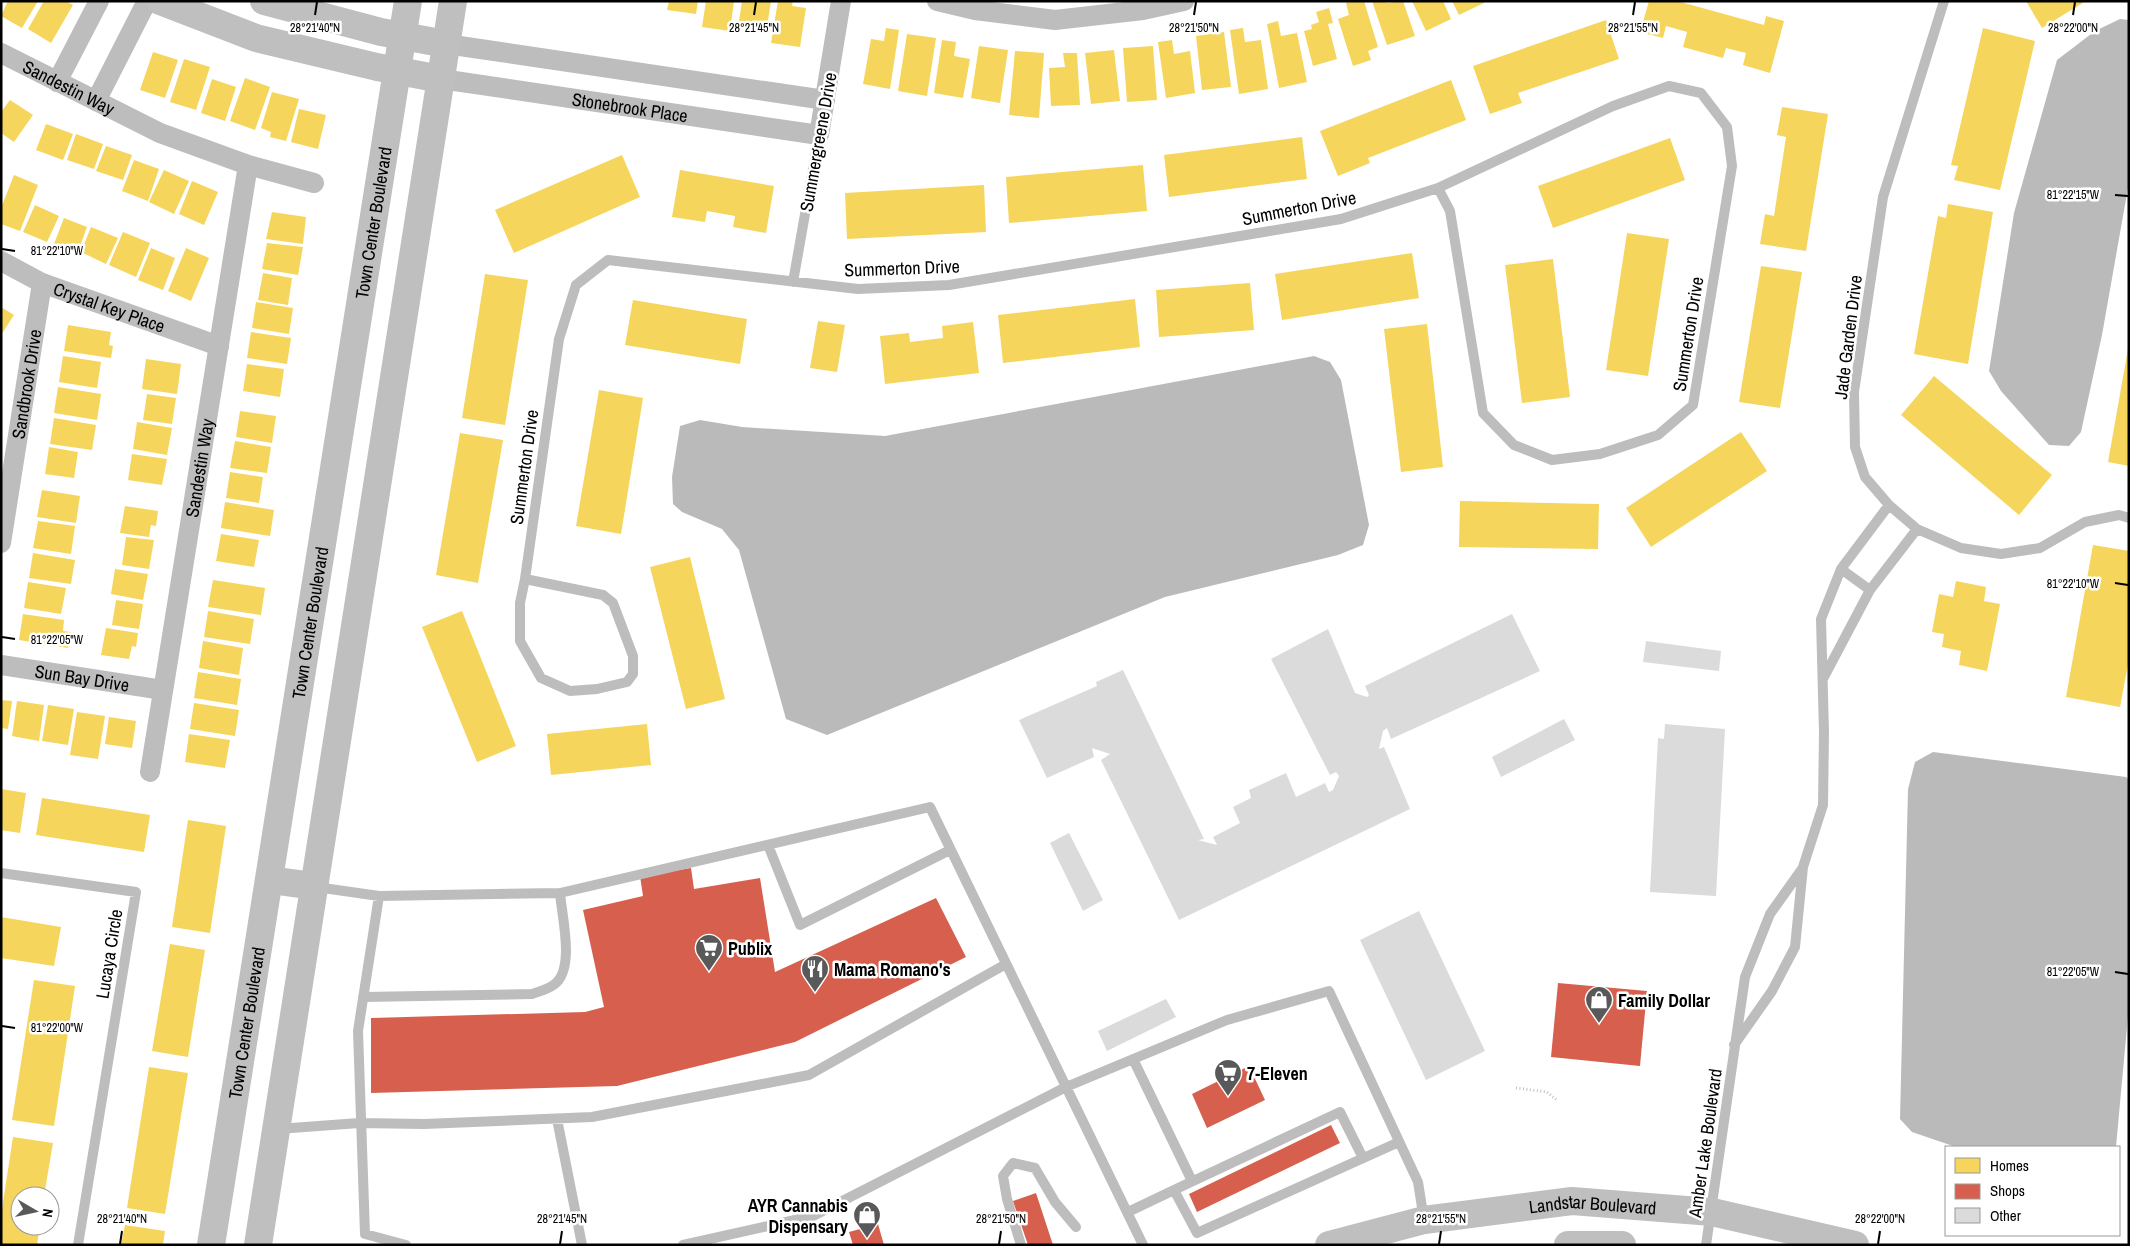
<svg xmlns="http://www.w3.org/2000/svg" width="2130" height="1246" font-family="'Archivo Narrow',sans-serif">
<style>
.water{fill:#bababa}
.homes{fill:#f6d55c}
.shops{fill:#d6604d}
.building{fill:#dbdbdb}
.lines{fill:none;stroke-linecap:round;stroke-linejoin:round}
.path{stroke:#c2c2c2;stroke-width:3;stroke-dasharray:1 2.5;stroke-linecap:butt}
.lane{stroke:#bdbdbd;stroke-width:10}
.street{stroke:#bdbdbd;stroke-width:20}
.secondary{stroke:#bfbfbf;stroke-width:28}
.ticks{fill:none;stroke:#000;stroke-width:2}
.labels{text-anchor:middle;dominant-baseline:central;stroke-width:5;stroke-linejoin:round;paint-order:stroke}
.street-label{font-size:18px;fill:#000;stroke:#fff}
.poi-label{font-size:18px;font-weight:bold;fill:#000;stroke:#fff;text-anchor:start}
.ticks-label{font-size:12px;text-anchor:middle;fill:#000;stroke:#fff;stroke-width:5;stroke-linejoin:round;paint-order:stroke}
</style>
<rect width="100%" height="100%" fill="#fff"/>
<path class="water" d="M2120 19 2129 20V182L2102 335 2081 432 2069 446 2049 445 2001 391 1989 371 2014 213 2057 60 2095 31Z
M1314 356 1330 362 1341 380 1369 525 1363 545 1338 555 1165 597 827 735 786 719 739 550 722 529 682 512 673 504 672 477 680 426 700 420 742 427 885 436Z
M1933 752 2126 777 2129 780V1005L2116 1147H1956L1912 1132 1900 1119 1908 789 1915 762Z"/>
<path class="homes" d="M8 1H38L22 28 1 16Z
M44 1H66L73 5 51 43 28 29Z
M669 1H698L696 14 667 10Z
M706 1H734L730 31 702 27Z
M742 1H771L766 33 738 28Z
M778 1H793L792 6 806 8 800 47 771 43Z
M1352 1H1364L1378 47 1368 51 1371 60 1353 66 1338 19 1349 15 1346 3Z
M1372 1H1386L1387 3 1403 1 1415 36 1387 45Z
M1412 1H1443L1451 19 1426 31Z
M1452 1H1484V3L1459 15Z
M1649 1H1677L1764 25 1766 16 1784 21 1770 73 1743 65 1746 53 1726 48 1723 58 1683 47 1687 32 1666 26 1663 38 1640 32Z
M2026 1H2086L2042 28Z
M1329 8 1333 23 1328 24 1337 59 1313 66 1304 31 1312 29 1311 25 1319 22 1316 12Z
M1606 20 1619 59 1518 93 1522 103 1490 114 1473 66Z
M1278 21 1281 36 1297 33 1307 82 1279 88 1267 24Z
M886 28 899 30 890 89 863 84 871 39 884 41Z
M1243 28 1245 42 1261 40 1268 89 1239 94 1230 30Z
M1983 28 2035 41 2000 190 1954 180 1958 166 1951 165Z
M1224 32 1231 87 1202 90 1196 36Z
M907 34 936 38 927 96 898 91Z
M942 40 956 42 954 56 970 59 963 98 934 93Z
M1172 40 1174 54 1190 51 1195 93 1166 98 1158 42Z
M979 46 1008 50 1000 103 971 98Z
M1153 46 1157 100 1127 102 1123 48Z
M1114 50 1120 101 1091 104 1085 53Z
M1015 51 1044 53 1039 118 1009 115Z
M153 52 178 60 165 98 140 90Z
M1063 53H1077L1080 105 1051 106 1049 68 1065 67Z
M184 59 210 67 196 110 170 102Z
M245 78 270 87 255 130 230 121Z
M212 79 236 87 225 121 201 113Z
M1451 80 1466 120 1368 158 1370 163 1338 176 1320 131Z
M272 92 299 99 286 141 270 137 271 132 261 128Z
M10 100 33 115 14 142 1 133V112Z
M1782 107 1828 114 1806 251 1760 244 1765 214 1774 216 1786 137 1777 135Z
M299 109 326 115 318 149 291 142Z
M46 124 73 134 63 160 36 150Z
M76 134 103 144 94 169 67 160Z
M1302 137 1307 179 1169 197 1164 155Z
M1670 138 1685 180 1553 228 1538 186Z
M106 146 132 155 123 180 96 171Z
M622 155 640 197 514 253 495 210Z
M134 160 159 169 148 201 122 191Z
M1143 165 1147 211 1009 223 1006 177Z
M164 170 189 181 174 214 149 202Z
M680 170 774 186 766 233 733 227 735 216 707 211 705 222 672 217Z
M14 175 38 185 20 231 1 224V208Z
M192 181 218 192 204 225 179 214Z
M984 185 986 232 847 239 845 193Z
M1948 204 1993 212 1968 364 1914 354 1938 216 1946 218Z
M35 205 59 216 47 242 23 232Z
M272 212 306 217 303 244 266 239Z
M64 218 87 227 77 254 54 244Z
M91 227 118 238 106 264 81 252Z
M123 232 150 243 136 277 109 265Z
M1627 233 1669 239 1648 376 1606 370Z
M267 243 303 247 298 275 262 269Z
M151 248 175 258 163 290 138 280Z
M186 248 209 258 191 301 168 291Z
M1412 253 1419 298 1282 320 1275 274Z
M1553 259 1570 397 1522 403 1505 265Z
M1761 266 1802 272 1780 408 1739 402Z
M263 273 292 278 288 305 258 300Z
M485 274 528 280 505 425 462 418Z
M1250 283 1254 330 1159 337 1156 290Z
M1135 299 1140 347 1003 363 998 315Z
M633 300 747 319 740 364 625 345Z
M256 302 293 308 289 334 252 328Z
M1 307 14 315 1 335Z
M818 321 845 325 837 372 810 368Z
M973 322 979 373 885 384 880 336 909 333 910 342 943 338 942 326Z
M1427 324 1443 467 1401 472 1384 329Z
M68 325 111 332 109 345 113 346 111 358 64 351Z
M251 332 291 338 287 364 247 358Z
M2128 349H2129V466L2108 462Z
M63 356 101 362 97 388 59 382Z
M146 359 181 364 177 394 142 389Z
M247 364 284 369 280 397 243 391Z
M1934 376 2052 475 2019 515 1901 415Z
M58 387 101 394 97 420 54 413Z
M599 390 643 398 621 534 576 526Z
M147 394 176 398 172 424 143 420Z
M240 411 276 416 272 443 236 437Z
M54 418 96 425 92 450 50 444Z
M137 422 172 428 167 455 133 449Z
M1741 432 1767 471 1651 547 1626 508Z
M460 433 503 440 478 583 436 575Z
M235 441 271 447 267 473 230 468Z
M49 447 78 452 74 478 45 474Z
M132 454 167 459 162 485 128 480Z
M230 472 263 477 259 503 226 498Z
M42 490 80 496 76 523 37 517Z
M1460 501 1599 504 1598 549 1459 547Z
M225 502 274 510 270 536 221 528Z
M125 506 158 511 156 526 151 525 149 537 120 533Z
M38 521 75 526 71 554 33 548Z
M221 534 259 540 254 567 216 561Z
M126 537 154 540 149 569 122 565Z
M2093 545 2129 551V659L2120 707 2066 697Z
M33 553 75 560 71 584 29 578Z
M690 557 725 699 686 709 650 567Z
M115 569 148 574 143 600 111 594Z
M213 580 265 588 261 615 208 607Z
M1956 581 1986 587 1984 601 2000 604 1987 671 1959 665 1961 651 1942 647 1944 634 1932 632 1939 594 1953 597Z
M28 582 66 588 61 614 24 608Z
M116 600 143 604 139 629 112 625Z
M208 611 254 619 250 644 204 637Z
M462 611 516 746 477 762 422 627Z
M23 614 64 620 63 631 71 632 68 648 19 640Z
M106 628 138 633 136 647 132 646 129 659 101 655Z
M203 641 243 648 239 675 199 668Z
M198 672 241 679 237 705 194 698Z
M1 700 12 701 8 729 1 728Z
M17 701 44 705 39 741 12 736Z
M194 703 239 710 235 736 190 729Z
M48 705 74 709 68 745 42 741Z
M77 712 105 716 98 759 70 755Z
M109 717 136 721 132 748 105 744Z
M647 724 651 765 551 775 547 734Z
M189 734 230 740 225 768 185 762Z
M1 789 26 793 20 833 1 830Z
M42 798 150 815 144 852 36 835Z
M188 820 226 826 210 933 172 927Z
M1 917 61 927 54 966 1 958Z
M170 944 205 950 188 1057 152 1051Z
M34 980 75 986 54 1126 12 1120Z
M149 1067 188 1073 165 1214 127 1208Z
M13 1137 53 1143 44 1196H20V1226H40L37 1245H1V1215Z
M125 1225 165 1231 163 1245H121Z"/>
<path class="shops" d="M691 868 694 889 760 878 775 972 936 898 966 957 795 1042 617 1086 371 1093V1018L585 1012 604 1007 583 910 643 896 640 876Z
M1558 983 1647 991 1640 1066 1551 1057Z
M1249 1066 1265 1100 1207 1128 1192 1094Z
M1331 1125 1340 1143 1197 1212 1189 1194Z
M1036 1193 1053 1245H1028L1013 1201Z
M878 1224 884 1245H853L849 1232Z"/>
<path class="building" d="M1512 614 1540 671 1391 739 1387 728 1383 731 1379 749 1384 747 1410 809 1179 920 1101 760 1110 754 1092 748 1094 757 1047 778 1019 720 1097 686 1096 682 1123 670 1204 839 1198 840 1217 845 1213 837 1240 823 1233 807 1251 798 1249 790 1286 773 1296 797 1325 783 1329 792 1333 790 1339 776 1336 772 1330 775 1271 659 1328 629 1355 693 1367 697 1369 695 1365 686Z
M1646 641 1721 651 1719 671 1643 662Z
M1564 719 1575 740 1501 777 1492 757Z
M1665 724 1725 729 1716 896 1650 892 1658 738 1664 739Z
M1069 833 1103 900 1083 911 1050 843Z
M1419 911 1485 1051 1426 1080 1360 940Z
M1166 999 1176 1017 1107 1051 1098 1031Z"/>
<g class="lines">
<path class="path" d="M1516 1088 1547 1092 1558 1101"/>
<path class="lane" d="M1944 1 1883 197 1854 392 1855 447 1865 477 1889 505 1917 529 1961 548 2001 554 2040 548 2085 522 2119 515 2129 518
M793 282 819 135
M1841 569 1870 590
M525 579 520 603V641L541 678 570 691 597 689 627 682 633 674V656L613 603 603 595 525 579 559 339 576 285 608 260 858 289 949 285 1341 219 1438 188 1450 211 1483 413 1514 445 1552 460 1600 454 1658 435 1693 405 1732 166 1727 127 1701 93 1669 86 1613 106 1438 188
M1824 677 1870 590 1917 529
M768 845 800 925 950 850
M1 873 136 892 78 1245
M316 887 379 896 560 893 930 807 1143 1245
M379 896 358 1031 365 1234 406 1245
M363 997 532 994C540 991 551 989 557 982 574 964 562 917 560 893
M1734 1045 1772 991 1795 947 1803 867 1823 805 1824 733 1821 619 1841 569 1889 505
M1133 1059 1192 1181
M557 1119 582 1245
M278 1129 359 1123 424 1124 592 1117 809 1075 1006 964
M1174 1190 1340 1112 1363 1158
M1128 1212 1174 1190 1197 1233 1399 1142
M683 1245 813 1216 1066 1087 1227 1020 1329 991 1418 1182 1424 1220
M1021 1245 1007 1199 1003 1176 1013 1163 1035 1168 1055 1202 1076 1227
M1706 1245 1745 977 1770 914 1802 869"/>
<g class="street">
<path d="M937 1 975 10 1055 20 1143 10 1184 1"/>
<path d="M446 44 825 100"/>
<path id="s1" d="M1 53 160 133 248 165 314 183"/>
<path id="s2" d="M441 79 819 135 841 1"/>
<path d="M57 82 99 1"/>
<path d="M96 101 147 1"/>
<path id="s3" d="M1 261 42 283 219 346"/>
<path id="s4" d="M1 543 42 283"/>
<path id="s5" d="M1 665 163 690"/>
<path id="s6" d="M150 772 248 165"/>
</g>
<g class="secondary">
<path d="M160 1 256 38 377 67 441 79"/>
<path d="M264 1 381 32 446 44"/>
<path d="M270 880 314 886"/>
<path id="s7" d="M211 1245 408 1"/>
<path d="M258 1245 453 1"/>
<path id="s8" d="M1329 1245 1424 1220 1572 1201 1712 1212 1855 1245"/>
<path d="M1568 1245H1622"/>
</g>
</g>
<path class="ticks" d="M315 15 317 2M754 15 756 2M1194 15 1196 2M1633 15 1635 2M2073 15 2075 2M2115 195 2128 196M2 249 15 251M2115 583 2128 585M2 637 15 639M2115 972 2128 974M2 1026 15 1028M120 1244 122 1231M560 1244 562 1231M999 1244 1001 1231M1439 1244 1441 1231M1878 1244 1880 1231"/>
<defs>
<symbol id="supermarket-pin" viewBox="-11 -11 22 30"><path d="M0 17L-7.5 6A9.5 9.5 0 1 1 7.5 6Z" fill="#595959" stroke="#fff"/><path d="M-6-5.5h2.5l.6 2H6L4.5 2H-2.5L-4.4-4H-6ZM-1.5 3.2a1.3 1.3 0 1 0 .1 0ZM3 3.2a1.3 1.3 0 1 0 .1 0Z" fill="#fff"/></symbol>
<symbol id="restaurant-pin" viewBox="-11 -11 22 30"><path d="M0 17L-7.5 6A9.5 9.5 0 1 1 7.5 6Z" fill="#595959" stroke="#fff"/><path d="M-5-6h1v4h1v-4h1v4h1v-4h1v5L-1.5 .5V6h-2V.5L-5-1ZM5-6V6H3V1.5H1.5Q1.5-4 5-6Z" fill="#fff"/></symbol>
<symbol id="shop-pin" viewBox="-11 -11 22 30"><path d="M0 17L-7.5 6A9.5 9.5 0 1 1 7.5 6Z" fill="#595959" stroke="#fff"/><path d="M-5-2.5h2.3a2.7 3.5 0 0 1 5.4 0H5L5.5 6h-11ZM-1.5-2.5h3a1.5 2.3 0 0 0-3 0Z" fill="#fff"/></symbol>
</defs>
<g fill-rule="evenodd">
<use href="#supermarket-pin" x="693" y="932" width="32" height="43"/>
<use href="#restaurant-pin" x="799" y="953" width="32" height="43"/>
<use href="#shop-pin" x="1583" y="984" width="32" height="43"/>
<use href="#supermarket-pin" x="1212" y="1057" width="32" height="43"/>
<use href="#shop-pin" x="851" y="1199" width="32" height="43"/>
</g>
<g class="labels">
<g class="street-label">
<text stroke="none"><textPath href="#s1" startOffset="76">Sandestin Way</textPath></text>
<text stroke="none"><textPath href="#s2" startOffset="191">Stonebrook Place</textPath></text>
<text transform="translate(818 142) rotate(-80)">Summergreene Drive</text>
<text transform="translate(1299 208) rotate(-11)">Summerton Drive</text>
<text stroke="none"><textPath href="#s7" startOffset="1035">Town Center Boulevard</textPath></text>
<text transform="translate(902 268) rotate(-2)">Summerton Drive</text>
<text stroke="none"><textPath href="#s3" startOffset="118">Crystal Key Place</textPath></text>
<text transform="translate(1688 334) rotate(-81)">Summerton Drive</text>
<text transform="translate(1848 337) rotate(-83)">Jade Garden Drive</text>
<text stroke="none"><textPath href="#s4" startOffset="161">Sandbrook Drive</textPath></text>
<text transform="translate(524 467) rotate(-82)">Summerton Drive</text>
<text stroke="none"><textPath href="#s6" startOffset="308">Sandestin Way</textPath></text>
<text stroke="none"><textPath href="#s7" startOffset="630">Town Center Boulevard</textPath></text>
<text stroke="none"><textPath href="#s5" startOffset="82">Sun Bay Drive</textPath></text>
<text transform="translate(109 954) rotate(-81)">Lucaya Circle</text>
<text stroke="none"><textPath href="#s7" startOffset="225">Town Center Boulevard</textPath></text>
<text transform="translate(1705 1143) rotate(-82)">Amber Lake Boulevard</text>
<text stroke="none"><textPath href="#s8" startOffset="268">Landstar Boulevard</textPath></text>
</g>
<g class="poi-label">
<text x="728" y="948">Publix</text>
<text x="834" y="969">Mama Romano's</text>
<text x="1618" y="1000">Family Dollar</text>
<text x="1247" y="1073">7-Eleven</text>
<text x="848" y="1205" text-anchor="end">AYR Cannabis<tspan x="848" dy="21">Dispensary</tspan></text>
</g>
</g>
<g class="ticks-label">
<text x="315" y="32">28°21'40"N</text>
<text x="754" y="32">28°21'45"N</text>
<text x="1194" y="32">28°21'50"N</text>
<text x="1633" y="32">28°21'55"N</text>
<text x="2073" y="32">28°22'00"N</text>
<text x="2073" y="199">81°22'15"W</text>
<text x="57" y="255">81°22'10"W</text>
<text x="2073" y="588">81°22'10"W</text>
<text x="57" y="644">81°22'05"W</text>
<text x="2073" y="976">81°22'05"W</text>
<text x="57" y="1032">81°22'00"W</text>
<text x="122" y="1223">28°21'40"N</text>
<text x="562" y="1223">28°21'45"N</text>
<text x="1001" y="1223">28°21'50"N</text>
<text x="1441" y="1223">28°21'55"N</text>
<text x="1880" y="1223">28°22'00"N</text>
</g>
<rect width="2130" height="1246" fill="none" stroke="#000000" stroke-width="5"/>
<rect x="1945" y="1146" width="175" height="90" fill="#ffffff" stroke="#999999"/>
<rect x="1955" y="1158" width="25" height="15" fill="#f6d55c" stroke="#999999"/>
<text x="1990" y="1171" font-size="15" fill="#000000">Homes</text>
<rect x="1955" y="1184" width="25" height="15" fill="#d6604d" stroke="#999999"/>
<text x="1990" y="1196" font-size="15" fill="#000000">Shops</text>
<rect x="1955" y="1208" width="25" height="15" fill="#dbdbdb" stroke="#999999"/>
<text x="1990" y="1221" font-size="15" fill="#000000">Other</text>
<g transform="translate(35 1211) rotate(99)"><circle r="24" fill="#ffffff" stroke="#999999"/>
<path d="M0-4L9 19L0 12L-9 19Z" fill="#595959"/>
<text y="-8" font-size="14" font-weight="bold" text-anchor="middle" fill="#000000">N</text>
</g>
</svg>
